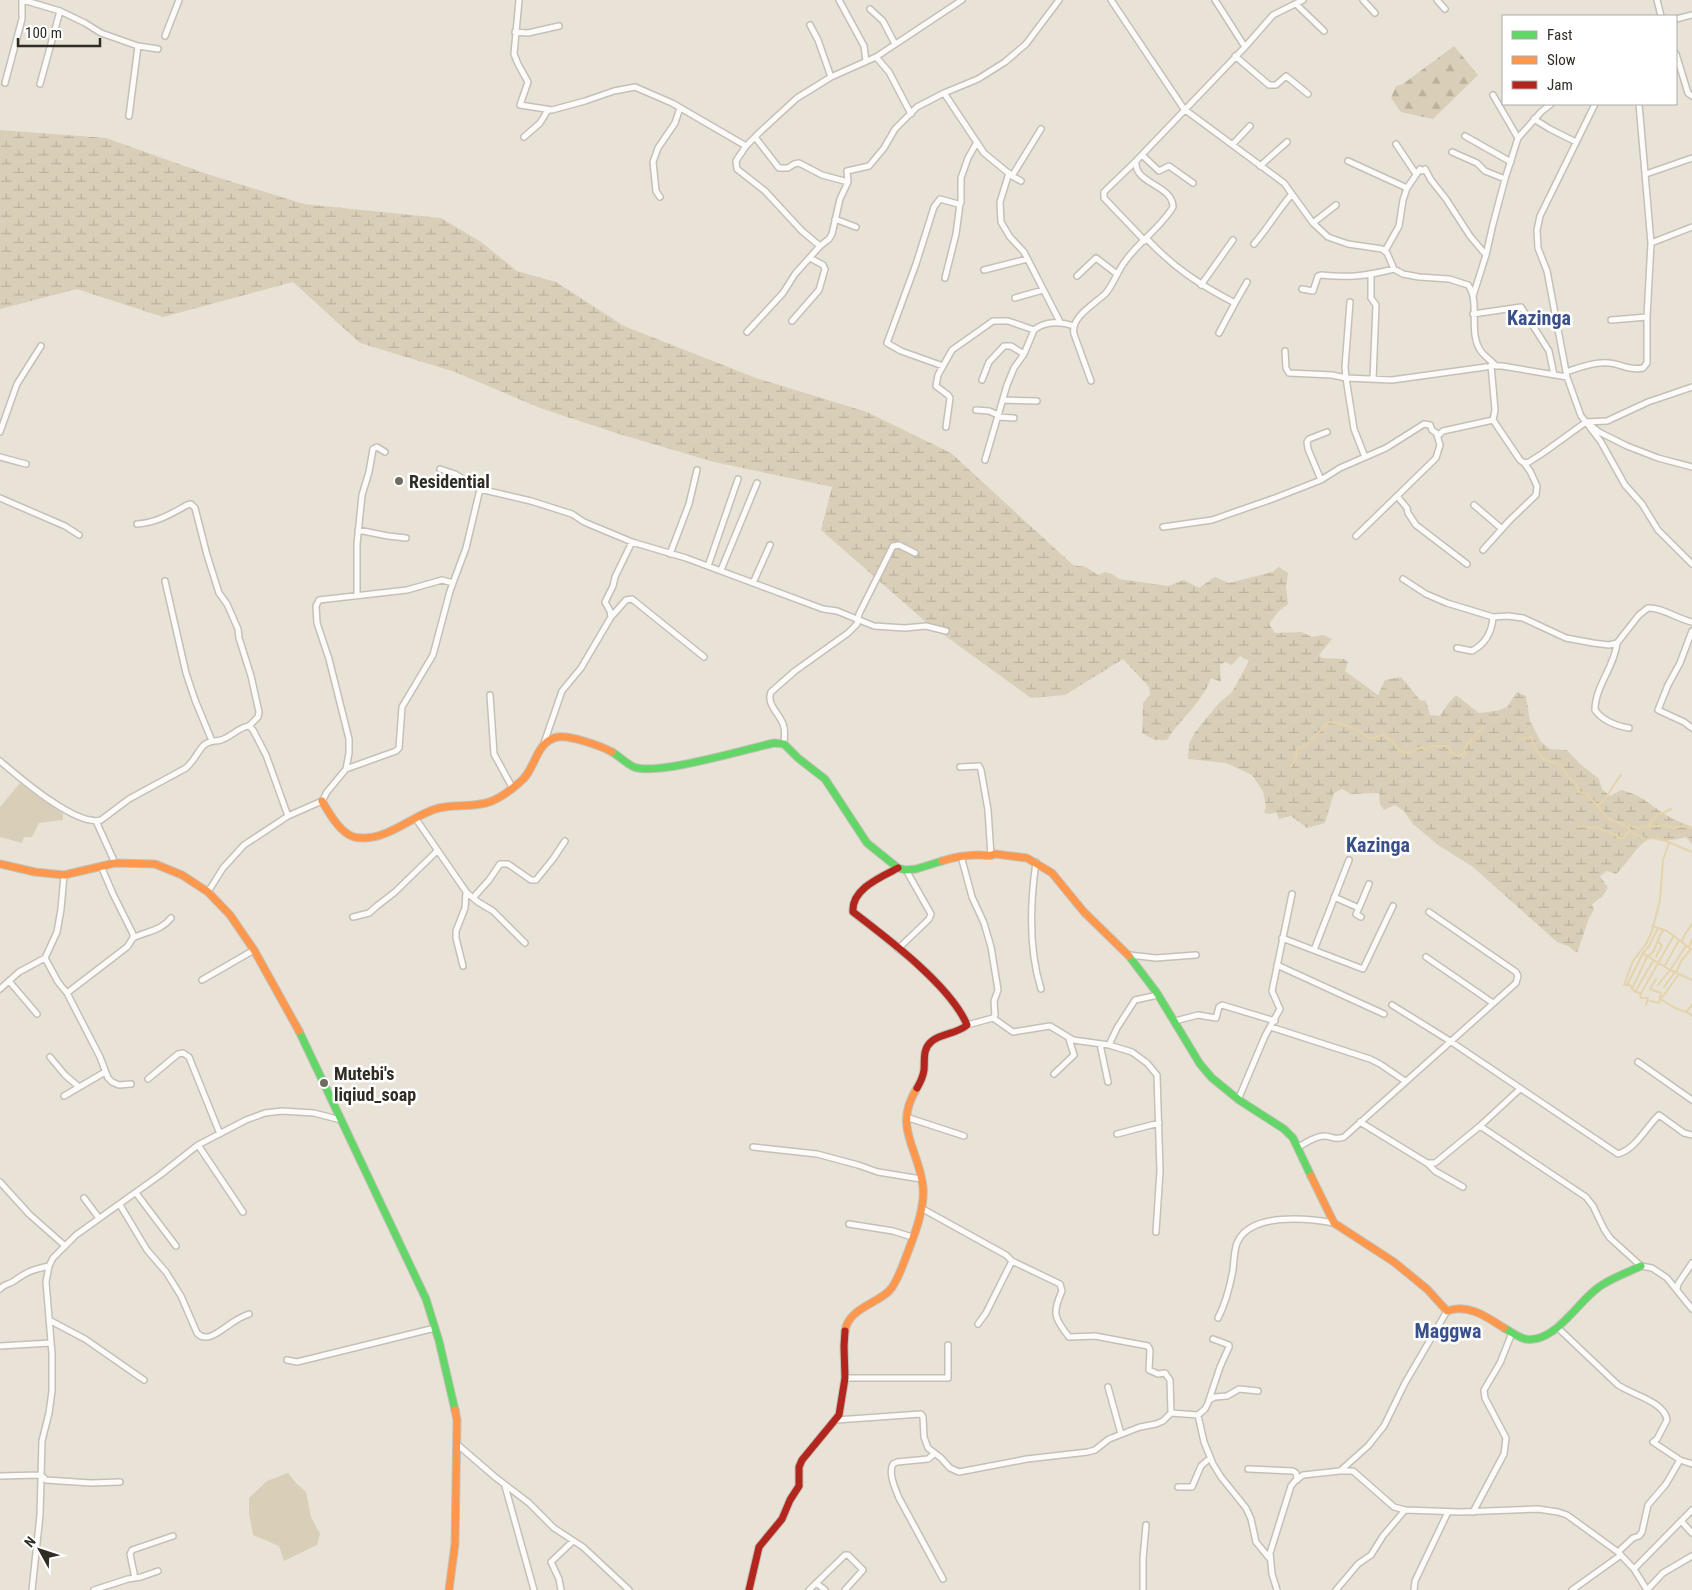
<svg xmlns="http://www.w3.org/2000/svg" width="1692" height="1590" font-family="'Roboto Condensed',sans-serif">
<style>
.green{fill:#d9cfb8}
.forest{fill:url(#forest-firs)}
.wetland{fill:url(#wetland-marsh)}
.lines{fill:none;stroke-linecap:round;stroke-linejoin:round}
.stream{stroke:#e4d3ab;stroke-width:2}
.street-casing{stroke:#c5c0b7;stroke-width:8}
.fast-casing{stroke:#c5c0b7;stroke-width:9}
.slow-casing{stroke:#c5c0b7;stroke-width:9}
.jam-casing{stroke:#c5c0b7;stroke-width:9}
.street{stroke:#fcfbf9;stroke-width:5}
.fast{stroke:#63d668;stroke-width:7}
.slow{stroke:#ff974d;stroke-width:7}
.jam{stroke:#b3261e;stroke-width:7}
.poi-dot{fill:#716c63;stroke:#fff;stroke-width:2}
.labels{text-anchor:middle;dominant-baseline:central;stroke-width:5;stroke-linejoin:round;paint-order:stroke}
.poi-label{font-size:18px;font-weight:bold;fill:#302c24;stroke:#fff;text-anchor:start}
.quarter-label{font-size:20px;font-weight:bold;fill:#3a508b;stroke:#fff}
</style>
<defs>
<pattern id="forest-firs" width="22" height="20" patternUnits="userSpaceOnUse" patternTransform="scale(1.25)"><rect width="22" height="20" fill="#d9cfb8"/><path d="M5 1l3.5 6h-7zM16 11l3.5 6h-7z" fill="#bbb29e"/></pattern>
<pattern id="wetland-marsh" width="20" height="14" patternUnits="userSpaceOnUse" patternTransform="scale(1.25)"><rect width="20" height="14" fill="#d9cfb8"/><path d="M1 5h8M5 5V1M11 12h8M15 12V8" fill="none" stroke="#bbb29e"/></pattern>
</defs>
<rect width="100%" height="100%" fill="#e9e3d7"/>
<path class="green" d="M20 783 63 814V820L39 823 32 837H24L22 843 0 837V807Z
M288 1473 297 1484 306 1492 311 1517 320 1534 317 1545 284 1561 279 1546 253 1535 249 1513V1498L267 1481Z"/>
<path class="forest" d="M1454 46 1478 75 1433 119 1401 112 1391 98 1396 86 1403 84Z"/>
<path class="wetland" d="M0 130 106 138 207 174 304 204 441 218 481 242 517 271 556 282 624 326 756 378 867 412 951 453 1073 565 1086 567 1098 575 1105 572 1112 574 1119 579 1168 586 1184 580 1199 588 1215 577 1229 583 1272 572 1279 567 1288 573 1286 587 1288 604 1279 611 1269 624 1275 633 1301 632 1312 637 1323 635 1332 639 1319 655 1322 658 1344 659 1348 662 1345 671 1378 695 1385 680 1401 677 1420 700 1426 701 1430 715 1440 716 1447 705 1456 695 1479 713 1496 711 1507 707 1517 692 1526 696 1530 721 1541 742 1550 749 1567 750 1579 763 1599 779 1602 789 1610 796 1621 790C1644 796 1648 804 1666 815 1674 820 1684 823 1692 827V844L1686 837C1677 840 1662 842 1652 838 1636 844 1629 863 1616 874L1607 871 1600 876 1608 888 1602 897 1592 904 1594 910 1589 918 1577 953 1568 946 1557 942 1473 867 1438 845 1413 824 1404 811 1395 805 1384 810 1380 804 1379 793 1351 794 1342 789 1334 793 1325 823 1307 828 1291 816 1279 819 1276 812 1270 814 1264 813 1266 807 1263 791 1252 775 1226 763 1188 759 1189 744 1195 732 1219 703 1232 692 1249 661 1240 656 1232 665 1225 662 1220 665 1221 682 1211 678C1203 702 1180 719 1167 740H1155L1142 733 1143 703 1150 695 1149 687 1123 659 1065 695 1031 698 926 622 821 530 832 487 714 462 619 434 540 408 455 372 360 343 293 282 163 317 77 289 0 309Z"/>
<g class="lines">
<path class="stream" d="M1519 739 1531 737 1535 748 1543 759 1561 765 1569 778 1577 785 1579 792 1587 794 1608 818 1624 825 1634 834 1646 839 1652 838 1666 841 1692 852
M1290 768 1296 758 1297 749C1310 745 1318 731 1329 722 1345 724 1357 728 1370 739L1383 735 1391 740 1399 751 1408 753 1422 747 1425 750 1432 746H1448L1452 753 1458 756 1465 753 1464 748 1483 726
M1597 806C1607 801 1613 784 1621 775
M1648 826 1658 814 1663 813 1671 809
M1579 827 1583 825 1589 828 1597 827 1618 836 1617 838H1624L1630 829
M1627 827 1630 825 1636 828 1666 825 1674 828 1683 826 1692 828
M1652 926 1667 931 1691 949 1681 961 1676 973
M1682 942 1685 934 1692 924
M1689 947 1692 939
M1644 954 1670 970 1686 946
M1656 957 1662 945 1658 942
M1664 966C1670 959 1673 949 1679 941
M1627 985 1643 953 1649 946 1658 928
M1658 985 1670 970 1675 972 1664 987
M1632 989 1647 957 1653 952 1661 933 1664 930
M1635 992 1653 961
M1640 995 1673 937
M1661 999 1679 974 1692 980
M1662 1000 1677 1009 1687 1012 1692 1016
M1650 1001 1659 1003 1661 993 1650 989 1656 979
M1646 1005 1648 998H1641L1640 993 1634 991 1630 985H1624L1633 961 1646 944 1652 931 1660 900 1663 860 1669 843
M1687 1011 1692 1005"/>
<defs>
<path id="street" d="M23 0 60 11 85 23 101 33 138 46 129 116
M519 0 514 54 518 64 528 82 520 105 552 110 585 101 614 91 635 87 672 103 746 146
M839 0 864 46 866 61
M1111 0 1184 109 1284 183 1313 223 1328 237 1348 244 1382 249 1387 253 1394 269 1403 274 1419 277 1449 279 1468 285C1480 300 1469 330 1479 348 1482 355 1491 360 1496 366H1502L1567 377
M1363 0 1375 13
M1437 0 1445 9
M1657 0 1661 16
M1296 4 1324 31
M870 9 883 21 895 44
M1676 19 1692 15
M810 25 818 40 831 77
M515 32 528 33 559 26
M165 36 179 0
M138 46 158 49
M1245 47 1273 15 1303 0
M1676 54 1688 93 1692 96
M1235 56 1269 85H1276L1286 76 1308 94
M876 57 889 72 911 114
M5 83 22 19V0
M40 84 60 11
M944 93 984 153 1012 176 1021 181
M1493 95 1518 138
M1595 104 1540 216 1537 230 1538 248 1547 271 1567 377 1581 416 1586 422 1599 432 1627 446 1658 458 1692 467
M1534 119 1550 129 1576 142
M1465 136 1511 162
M524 137 540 123 548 110
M755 137 779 168H788L794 164 799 163 822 175 848 182
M1233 144 1250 126
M1396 144 1416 174
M1452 152 1477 163 1485 171 1505 179
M1142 155 1159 171 1169 166 1193 183
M1348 161 1407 188
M1260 166 1287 142
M1009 173 1000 202 1001 222 1010 237 1024 252 1060 322
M1646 174 1692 158
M1012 176 1041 129
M660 197 656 191 653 162 658 148 675 123 680 108
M835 219 856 227
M1313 223 1336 205
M1147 239C1174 268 1200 285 1235 303L1247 282
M1145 241 1104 198V192L1136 161 1245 47 1215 0
M1651 243 1692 227
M1254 244C1268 228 1278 210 1292 194
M820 246 802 231 765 191 737 169 736 161 746 146 761 131 797 98 831 77 876 57 962 0
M1385 251 1399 226 1403 200 1407 188 1420 169 1422 171 1425 169 1431 180 1446 199 1470 236 1486 255
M984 270 1027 259
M1371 275V298L1376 305 1373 379
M1077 276 1096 258 1117 274
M945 278 956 234 960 204
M1201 285 1233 240
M1302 289 1313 291 1318 276 1321 275C1349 278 1366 276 1394 269
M1473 296 1486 255 1493 224 1505 179 1518 138 1541 112 1551 104
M1015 298 1043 290
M1350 302 1345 367 1346 378 1392 380 1493 366
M1473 314 1521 307 1549 351 1554 375
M1611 320 1647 317
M792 321 819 290 825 269 823 265 810 258
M747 332 783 293 795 274 820 246 829 239 832 234 840 199 848 182 847 171 869 166 884 148 895 129 917 107 944 93 978 79 1005 62 1026 44 1059 0
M1219 333 1235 303
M1285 351 1286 368 1289 373 1332 375 1346 378 1354 429 1365 457
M943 366 901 351 887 343 916 264 934 207 940 199 958 204 961 203V178L968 158 977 142
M1566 372C1577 368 1597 361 1609 363 1621 364 1630 371 1643 368L1647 363V317L1651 243 1639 104
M982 380 989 362 1004 346H1011L1024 354
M1091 381 1074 334C1070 317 1095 304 1106 293 1114 283 1118 270 1126 260 1140 241 1161 227 1173 207 1173 185 1134 184 1136 162
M1003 400 1037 401
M976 410 989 411 998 415
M998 417 1014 418
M1493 420 1520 460 1524 463 1529 462 1543 453 1586 422 1607 421 1648 402 1692 387
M1589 426 1601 442 1625 485 1642 504 1658 530 1692 564
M946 427 950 398 948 395 936 386 938 375 952 350 993 321H1008L1034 330C1045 321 1061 321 1074 326
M0 432 17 384 41 346
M0 457 26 464
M985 460 1007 385 1014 368 1024 354 1034 330
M440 469 455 474 480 489 531 501 572 514 584 522 632 542 686 558 823 609 837 611 874 626 905 628 926 626 946 631
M1321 480 1308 449 1307 442 1309 439 1327 432
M1397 496 1407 508 1408 513 1416 525 1467 564
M0 498 65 526 79 535
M1474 505 1502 529
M137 524C156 523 171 514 187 505L191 504 195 508 207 555 219 593 227 604 238 629 239 638 251 676 259 712 258 717 249 726
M1163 527 1212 520 1275 498 1321 480 1340 468 1386 448 1424 424 1430 425 1432 430 1439 435
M358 530 388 536 406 538
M1356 536 1436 458 1440 445 1437 435H1439L1443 431 1493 420 1495 410 1491 365
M1483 550 1509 521 1536 495 1537 486 1530 471 1524 463
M670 554 689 504 697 470
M708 566 738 479
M721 570 757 483
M1403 579 1426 594 1447 603 1493 617 1508 616 1523 618 1566 638 1593 643 1609 645 1617 643 1639 615 1648 608C1661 607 1678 619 1692 622
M165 581 186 673 195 700 212 741
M753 583 770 545
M357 595V544L362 495 369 472 373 449 377 447 385 452
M611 617 626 600 632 599 704 657
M1692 631 1680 663 1668 685 1658 710 1684 722 1692 728
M1617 643C1615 666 1595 686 1595 710 1603 721 1617 726 1629 728
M1457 648 1472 651C1485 644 1492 632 1493 617
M490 695 494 754 512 787
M544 743 562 691 581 668 611 617 610 611 605 602 613 586 615 577 632 542
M784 744C784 737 786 731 783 724 779 713 766 704 771 692L795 671 848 633 857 624 859 614 893 546 899 545 915 553
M0 761C19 777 76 827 101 820L129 799 186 768C193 762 197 753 203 746 209 740 214 742 221 740 231 737 239 727 249 726L253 730 266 755 288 816
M960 767 979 766 981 770 988 810 991 856
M346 769 396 751 399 748 402 707 433 655 450 591 466 548 480 489
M416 819 467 893 478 902 493 911 525 943
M96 821 115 863
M961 856 972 897 984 923 991 947 998 990 994 1001 995 1015 993 1018 967 1025
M1036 862C1030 904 1028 948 1041 989
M208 892 223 868 244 845 288 816 322 801 327 792 346 769 349 753V739L329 659 317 623 316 606 319 600 407 590 442 580 453 583
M1334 897 1359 908 1356 914 1361 917
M473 898 489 880 500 864H508L531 880H536L553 859 565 841
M1359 908 1369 884
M353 917 369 913 377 906 395 892 437 851
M133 938C147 931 161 931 171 918
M1282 938 1363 969 1393 906
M898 949 929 919 931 914 906 870
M1314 950 1349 860
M1129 955 1156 958 1196 955
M1426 957 1493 1003
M45 958 58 982 67 993 100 1057 108 1078 112 1082 119 1085 131 1084
M1277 965 1384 1014
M463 966 456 938V931L465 908 466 892
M202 980 254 950
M9 981 37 1014
M0 989 19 972 45 958 57 932 61 909 64 875
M67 993 127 947 133 938V934L113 894 101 866
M1392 1005 1450 1041 1618 1154C1636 1149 1646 1127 1659 1115L1684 1133 1692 1135
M993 1018 1013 1032 1050 1026 1073 1040 1109 1045 1132 1052 1147 1063 1157 1075 1160 1171 1156 1232
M1175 1021 1198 1015 1216 1018 1219 1007 1222 1005 1275 1021
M1271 1027 1370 1059 1380 1064 1405 1081
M1100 1044 1108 1082
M1109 1045 1117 1028 1135 1000 1158 995
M50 1057 65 1075 79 1087
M1638 1062 1692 1100
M1054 1074 1074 1055 1069 1039
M148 1079 178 1054 183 1053 189 1057 220 1134
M64 1096 105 1072
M1238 1100 1265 1036 1280 1009 1272 991 1292 894
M906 1117 964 1136
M1360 1122 1427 1163H1435L1480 1126 1520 1089
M1480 1126 1586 1197 1593 1206 1604 1229 1610 1238 1641 1266 1652 1268 1667 1278 1692 1309
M1117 1134 1159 1123
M198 1145 243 1212
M753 1147 817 1154 858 1165 878 1172 921 1179
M1298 1147C1306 1143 1315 1136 1324 1136 1332 1136 1335 1141 1344 1137L1516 983 1518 976 1516 972 1429 912
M1427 1163 1435 1171 1463 1187
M0 1182 29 1214 64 1245
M136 1193 176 1246
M84 1198 99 1218
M120 1205 147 1250 166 1272 181 1296 197 1333C208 1345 224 1327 235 1321 239 1318 244 1316 249 1314
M921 1208 1006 1255 1012 1261 1060 1284 1062 1291C1052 1313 1054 1318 1069 1337L1095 1336 1148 1346 1150 1350 1149 1370 1158 1374 1165 1373 1170 1380 1171 1413
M849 1224 893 1231 912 1237
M0 1289C5 1283 9 1285 14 1281 28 1271 32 1270 49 1266
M1677 1289 1678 1284 1692 1263
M1218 1318C1226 1303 1230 1286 1233 1270 1234 1261 1234 1251 1237 1243 1250 1212 1308 1218 1334 1223
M49 1320 85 1339 144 1380
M978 1324 986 1313 1012 1261
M1558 1328 1618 1385C1633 1395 1665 1402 1667 1420L1657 1439 1653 1442 1680 1460 1692 1464
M0 1346 51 1343
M287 1360 297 1362 435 1328
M845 1378H948V1345
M1108 1387 1121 1434
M1209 1400 1215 1397 1227 1396 1239 1389 1258 1391
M1198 1415 1204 1442 1213 1464 1221 1477 1246 1508 1251 1519 1256 1542 1270 1559
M836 1420 921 1414 923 1417 924 1437 928 1448 941 1458 950 1468 959 1472 1027 1459 1088 1452 1095 1450 1109 1439 1140 1427 1156 1424 1163 1421 1171 1413 1198 1415 1205 1409 1208 1403 1220 1367 1229 1347V1345L1213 1339
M458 1445 495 1477 529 1503 554 1528 583 1547 629 1590
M934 1454 928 1459 897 1462 893 1464C888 1473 895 1488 899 1498L943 1579
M1248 1469 1293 1471 1296 1473 1297 1480
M1340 1471H1353L1394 1507 1405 1510 1460 1512 1538 1509 1558 1512 1567 1515 1618 1552 1634 1569 1647 1590
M0 1476 41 1475 46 1480 91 1483 120 1482
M505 1486 534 1590
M1178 1487H1192L1201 1466 1210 1458
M1473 1512 1504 1454 1506 1438 1485 1398 1484 1390 1500 1363 1512 1333
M1681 1521 1692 1533
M1618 1552 1633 1538 1639 1536 1642 1532 1648 1505 1666 1484 1680 1460
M1634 1569 1692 1510
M135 1578 130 1554 132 1550 173 1536
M816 1583 825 1590
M32 1590 40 1515 42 1441 49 1413 52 1391V1354L46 1282 49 1266 53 1258 76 1235 160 1175 198 1145 246 1120 265 1113 282 1111 314 1113 341 1120
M94 1590 128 1579 141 1577 158 1571
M561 1590 559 1579 551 1562 573 1541
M809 1590 845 1555H848L863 1570 845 1590
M1143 1590V1559L1146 1525
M1277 1590 1272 1574 1270 1553 1291 1486 1295 1481 1303 1475 1340 1471 1368 1446 1384 1426 1405 1383 1447 1311
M1336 1590 1358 1564 1371 1555 1383 1536 1405 1510
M1414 1590 1415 1581 1448 1512
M1572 1590 1621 1555
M1647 1590 1663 1573 1692 1556"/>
<path id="fast" d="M612 752C619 756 627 764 634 767 657 776 746 749 774 743L784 744 798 758 825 779 867 843 898 868 906 870 916 869 942 861
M1129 956 1157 993 1200 1064 1212 1078 1239 1100 1284 1129 1293 1138 1311 1176
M299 1031 426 1299 439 1341 455 1410
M1504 1328C1510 1331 1518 1337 1525 1339 1555 1344 1577 1302 1599 1287 1611 1278 1627 1273 1641 1266"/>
<path id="slow" d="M322 801C329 813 340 833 354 837 385 844 413 814 439 808 457 804 475 808 492 801 502 797 512 789 520 782 536 770 535 741 558 737 570 735 601 746 612 752
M942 861C954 857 967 855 979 855 985 855 989 857 995 854L1027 858 1052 873 1084 912 1129 956
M0 864 35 872 64 875 115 863 155 864 182 875 208 892 230 915 254 950 299 1031
M1311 1176 1334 1223 1394 1262 1427 1289 1447 1311C1468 1303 1487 1317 1504 1328
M845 1331C848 1309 876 1304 889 1291 897 1283 902 1267 906 1257 914 1236 925 1209 923 1187 919 1148 892 1128 917 1088
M449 1590 455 1544 457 1420 455 1410"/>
<path id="jam" d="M898 868C881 877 851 889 853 912 887 938 951 986 967 1025 957 1034 942 1033 932 1041 922 1049 925 1060 924 1070 923 1077 920 1083 917 1088
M749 1590 759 1547 782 1519 790 1500 799 1486V1467L802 1460 839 1415 845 1378 844 1346 845 1331"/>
</defs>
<use href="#street" class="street-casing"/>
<use href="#fast" class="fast-casing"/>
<use href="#slow" class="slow-casing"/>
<use href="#jam" class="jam-casing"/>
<use href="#street" class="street"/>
<use href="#fast" class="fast"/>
<use href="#slow" class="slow"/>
<use href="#jam" class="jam"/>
</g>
<g class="poi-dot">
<circle cx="399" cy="481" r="5"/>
<circle cx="324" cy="1083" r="5"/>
</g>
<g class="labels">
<g class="poi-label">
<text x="409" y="481">Residential</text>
<text x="334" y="1073">Mutebi's<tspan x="334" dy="21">liqiud_soap</tspan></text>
</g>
<g class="quarter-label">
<text x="1539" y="318">Kazinga</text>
<text x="1378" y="845">Kazinga</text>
<text x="1448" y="1331">Maggwa</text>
</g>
</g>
<rect x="1502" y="15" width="175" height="90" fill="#ffffff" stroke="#acaba7"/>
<rect x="1512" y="31" width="25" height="8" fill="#63d668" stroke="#acaba7"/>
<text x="1547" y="40" font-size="15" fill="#302c24">Fast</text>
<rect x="1512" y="56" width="25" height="8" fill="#ff974d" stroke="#acaba7"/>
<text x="1547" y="65" font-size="15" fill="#302c24">Slow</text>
<rect x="1512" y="81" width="25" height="8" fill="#b3261e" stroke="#acaba7"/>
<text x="1547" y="90" font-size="15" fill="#302c24">Jam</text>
<g transform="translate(40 1550) rotate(310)" stroke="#ffffff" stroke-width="4" paint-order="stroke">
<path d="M0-4L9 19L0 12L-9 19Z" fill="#302c24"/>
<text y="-8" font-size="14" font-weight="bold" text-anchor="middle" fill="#302c24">N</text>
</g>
<path d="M18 38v8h82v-8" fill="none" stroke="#302c24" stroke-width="2.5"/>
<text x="25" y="38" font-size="15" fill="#302c24" stroke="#ffffff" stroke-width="4" paint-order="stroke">100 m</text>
</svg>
